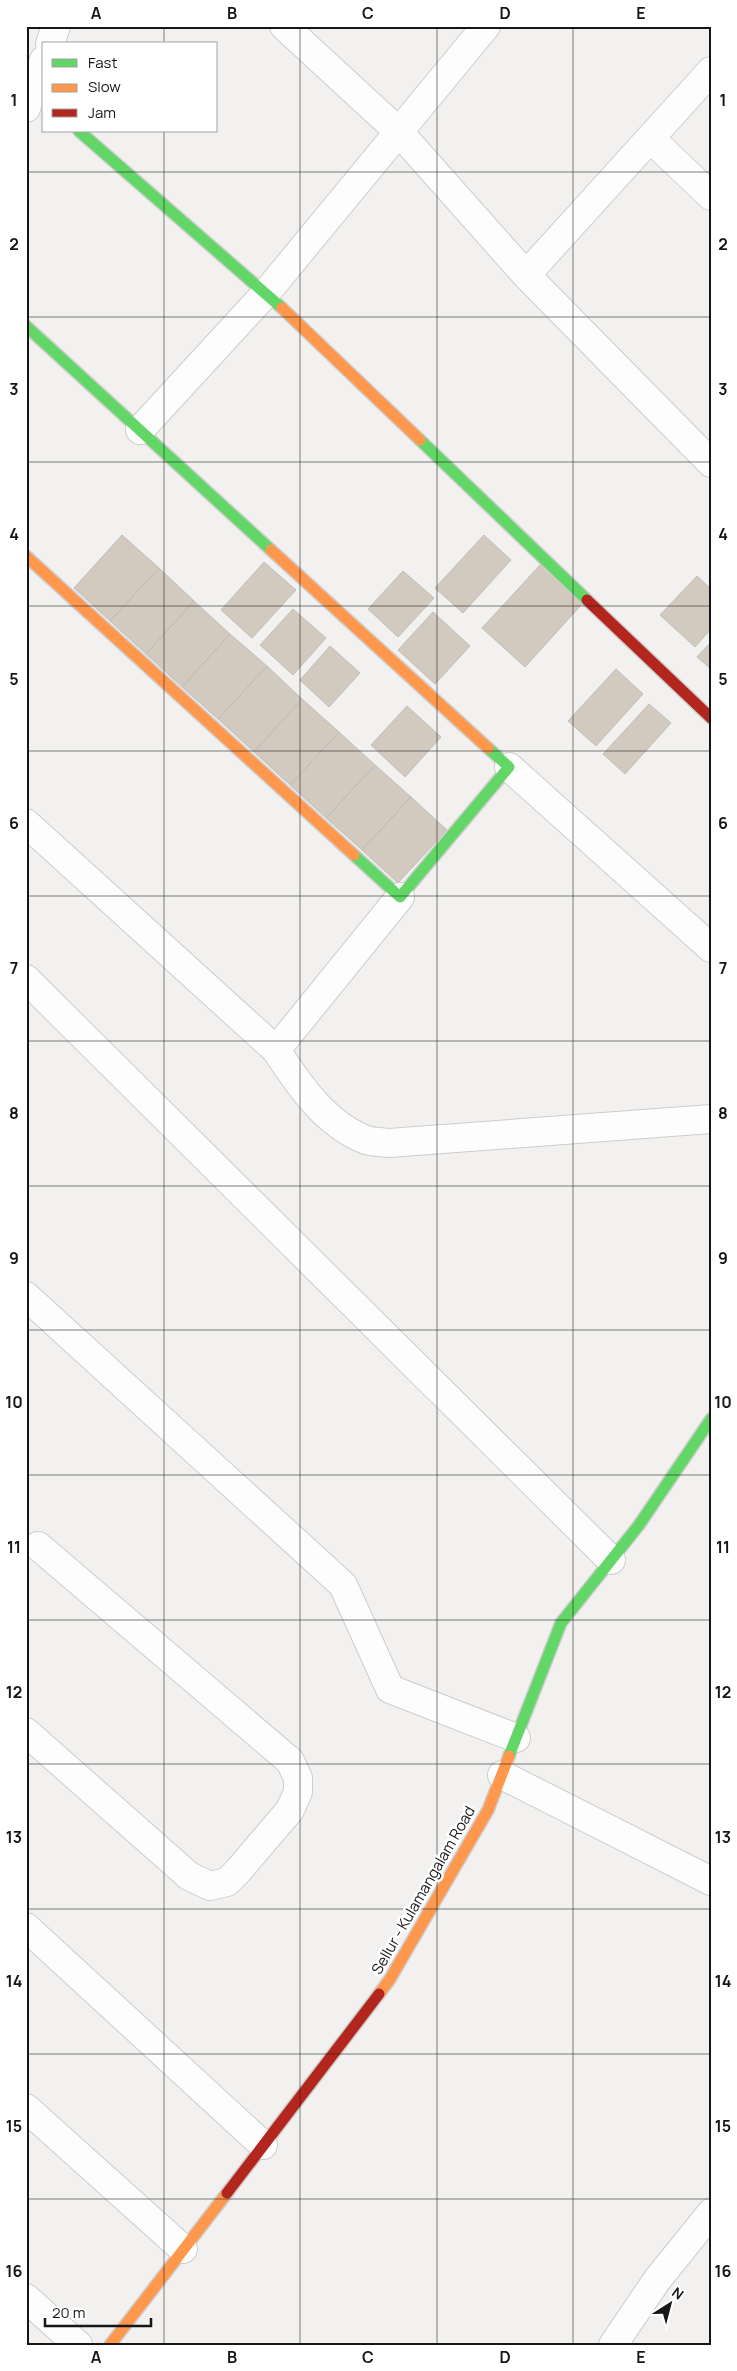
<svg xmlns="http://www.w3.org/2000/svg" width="737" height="2371" font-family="Manrope,sans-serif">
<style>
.building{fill:#d2cabe;stroke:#bfbebd}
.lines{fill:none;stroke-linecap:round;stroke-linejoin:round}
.street-casing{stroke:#cecdcc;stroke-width:30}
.fast-casing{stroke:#cecdcc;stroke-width:14}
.slow-casing{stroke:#cecdcc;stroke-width:14}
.jam-casing{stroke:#cecdcc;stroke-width:14}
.street{stroke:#fdfdfd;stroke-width:28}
.fast{stroke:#63d668;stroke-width:11}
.slow{stroke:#ff974d;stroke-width:11}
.jam{stroke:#b3261e;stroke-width:11}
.grid{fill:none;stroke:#161615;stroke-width:1;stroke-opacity:0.55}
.labels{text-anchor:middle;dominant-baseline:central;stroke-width:5;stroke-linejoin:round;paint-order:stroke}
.street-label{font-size:15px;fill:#161615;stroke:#fff}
.neatline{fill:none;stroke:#161615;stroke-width:2}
.grid-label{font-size:16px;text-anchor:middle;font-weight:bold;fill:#161615}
</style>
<rect width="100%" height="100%" fill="#f2f1f0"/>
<path class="building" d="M122 535 159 568 110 621 74 588Z
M484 535 511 560 463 613 435 588Z
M264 562 296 590 252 638 221 610Z
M541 564 583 603 525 667 482 628Z
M159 568 194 601 146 654 110 621Z
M403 571 434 598 398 637 368 609Z
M697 576 711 589V629L695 647 660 615Z
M194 601 230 634 182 687 146 654Z
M293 609 326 638 293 675 260 645Z
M433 612 470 646 435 684 398 650Z
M230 634 267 666 218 719 182 687Z
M711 642V669L697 657Z
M330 646 360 673 329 707 300 680Z
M267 666 302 699 254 752 218 719Z
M616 669 643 694 596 746 568 721Z
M302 699 339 732 290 785 254 752Z
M649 704 671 723 625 774 603 754Z
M407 706 441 737 405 777 371 745Z
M339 732 375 765 326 818 290 785Z
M375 765 411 797 362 850 326 818Z
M411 797 447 830 398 883 362 850Z"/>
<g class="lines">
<defs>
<path id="street" d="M284 26 399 132 526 275 711 71
M50 44 56 26
M26 108 44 60
M650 138 711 196
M526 275 711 463
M140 430 266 293 486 26
M509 767 711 948
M26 823 276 1050C299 1085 325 1124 366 1140 373 1142 382 1142 389 1143L711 1119
M26 979 611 1560
M276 1050 400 897
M26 1296 343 1585 390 1689 516 1738
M26 1732 189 1876 210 1886 227 1882 238 1871 290 1810 298 1792V1778L290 1761 38 1546
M502 1775 711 1881
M26 1927 263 2145
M26 2108 183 2249
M26 2298 78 2345
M613 2345 657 2280 711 2213"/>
<path id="fast" d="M79 131 282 308
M26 326 271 550
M420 440 587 600
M354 855 400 897 509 767 488 748
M509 1756 561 1623 639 1525 711 1419"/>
<path id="slow" d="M282 308 420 440
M271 550 488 748
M26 556 354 855
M379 1994 390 1979 488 1810 509 1756
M110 2345 227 2193"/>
<path id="jam" d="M587 600 711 718
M227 2193 379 1994"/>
</defs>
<use href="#street" class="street-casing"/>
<use href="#fast" class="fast-casing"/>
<use href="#slow" class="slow-casing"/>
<use href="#jam" class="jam-casing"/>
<use href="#street" class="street"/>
<use href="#fast" class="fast"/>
<use href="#slow" class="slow"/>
<use href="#jam" class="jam"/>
</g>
<path class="grid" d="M164 26V44M300 26V2345M437 26V2345M573 26V2345M164 131V2345M26 172H711M26 317H711M26 462H711M26 606H711M26 751H711M26 896H711M26 1041H711M26 1186H711M26 1330H711M26 1475H711M26 1620H711M26 1764H711M26 1909H711M26 2054H711M26 2199H711"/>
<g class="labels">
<g class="street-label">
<text transform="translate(423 1890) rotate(-60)">Sellur - Kulamangalam Road</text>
</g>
</g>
<rect width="737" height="2371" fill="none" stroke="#ffffff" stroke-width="55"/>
<rect x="42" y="42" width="175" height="90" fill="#ffffff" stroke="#a2a2a1"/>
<rect x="52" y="59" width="25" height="8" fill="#63d668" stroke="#a2a2a1"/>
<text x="88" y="68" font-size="15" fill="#161615">Fast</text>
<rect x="52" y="84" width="25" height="8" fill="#ff974d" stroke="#a2a2a1"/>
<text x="88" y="92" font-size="15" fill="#161615">Slow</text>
<rect x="52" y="109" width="25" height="8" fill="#b3261e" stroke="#a2a2a1"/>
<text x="88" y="118" font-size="15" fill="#161615">Jam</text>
<g transform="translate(670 2304) rotate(36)" stroke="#ffffff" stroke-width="4" paint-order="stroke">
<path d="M0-4L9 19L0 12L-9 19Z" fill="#161615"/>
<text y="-8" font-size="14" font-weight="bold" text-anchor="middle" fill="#161615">N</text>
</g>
<path d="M45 2318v8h106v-8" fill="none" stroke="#161615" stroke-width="2.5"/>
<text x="52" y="2318" font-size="15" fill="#161615" stroke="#ffffff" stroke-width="4" paint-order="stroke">20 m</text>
<rect x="28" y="28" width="682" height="2316" class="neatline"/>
<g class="grid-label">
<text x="96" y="19">A</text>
<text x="232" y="19">B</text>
<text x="368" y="19">C</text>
<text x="505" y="19">D</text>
<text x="641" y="19">E</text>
<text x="14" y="106">1</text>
<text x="723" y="106">1</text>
<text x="14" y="250">2</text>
<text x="723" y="250">2</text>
<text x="14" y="395">3</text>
<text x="723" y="395">3</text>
<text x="14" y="540">4</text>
<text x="723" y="540">4</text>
<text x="14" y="685">5</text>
<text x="723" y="685">5</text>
<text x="14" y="829">6</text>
<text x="723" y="829">6</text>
<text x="14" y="974">7</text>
<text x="723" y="974">7</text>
<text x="14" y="1119">8</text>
<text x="723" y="1119">8</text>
<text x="14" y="1264">9</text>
<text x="723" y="1264">9</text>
<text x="14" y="1408">10</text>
<text x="723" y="1408">10</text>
<text x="14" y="1553">11</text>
<text x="723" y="1553">11</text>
<text x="14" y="1698">12</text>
<text x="723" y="1698">12</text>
<text x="14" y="1843">13</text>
<text x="723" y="1843">13</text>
<text x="14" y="1987">14</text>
<text x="723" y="1987">14</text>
<text x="14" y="2132">15</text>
<text x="723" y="2132">15</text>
<text x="14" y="2277">16</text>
<text x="723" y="2277">16</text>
<text x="96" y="2363">A</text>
<text x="232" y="2363">B</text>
<text x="368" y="2363">C</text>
<text x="505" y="2363">D</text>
<text x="641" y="2363">E</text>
</g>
</svg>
